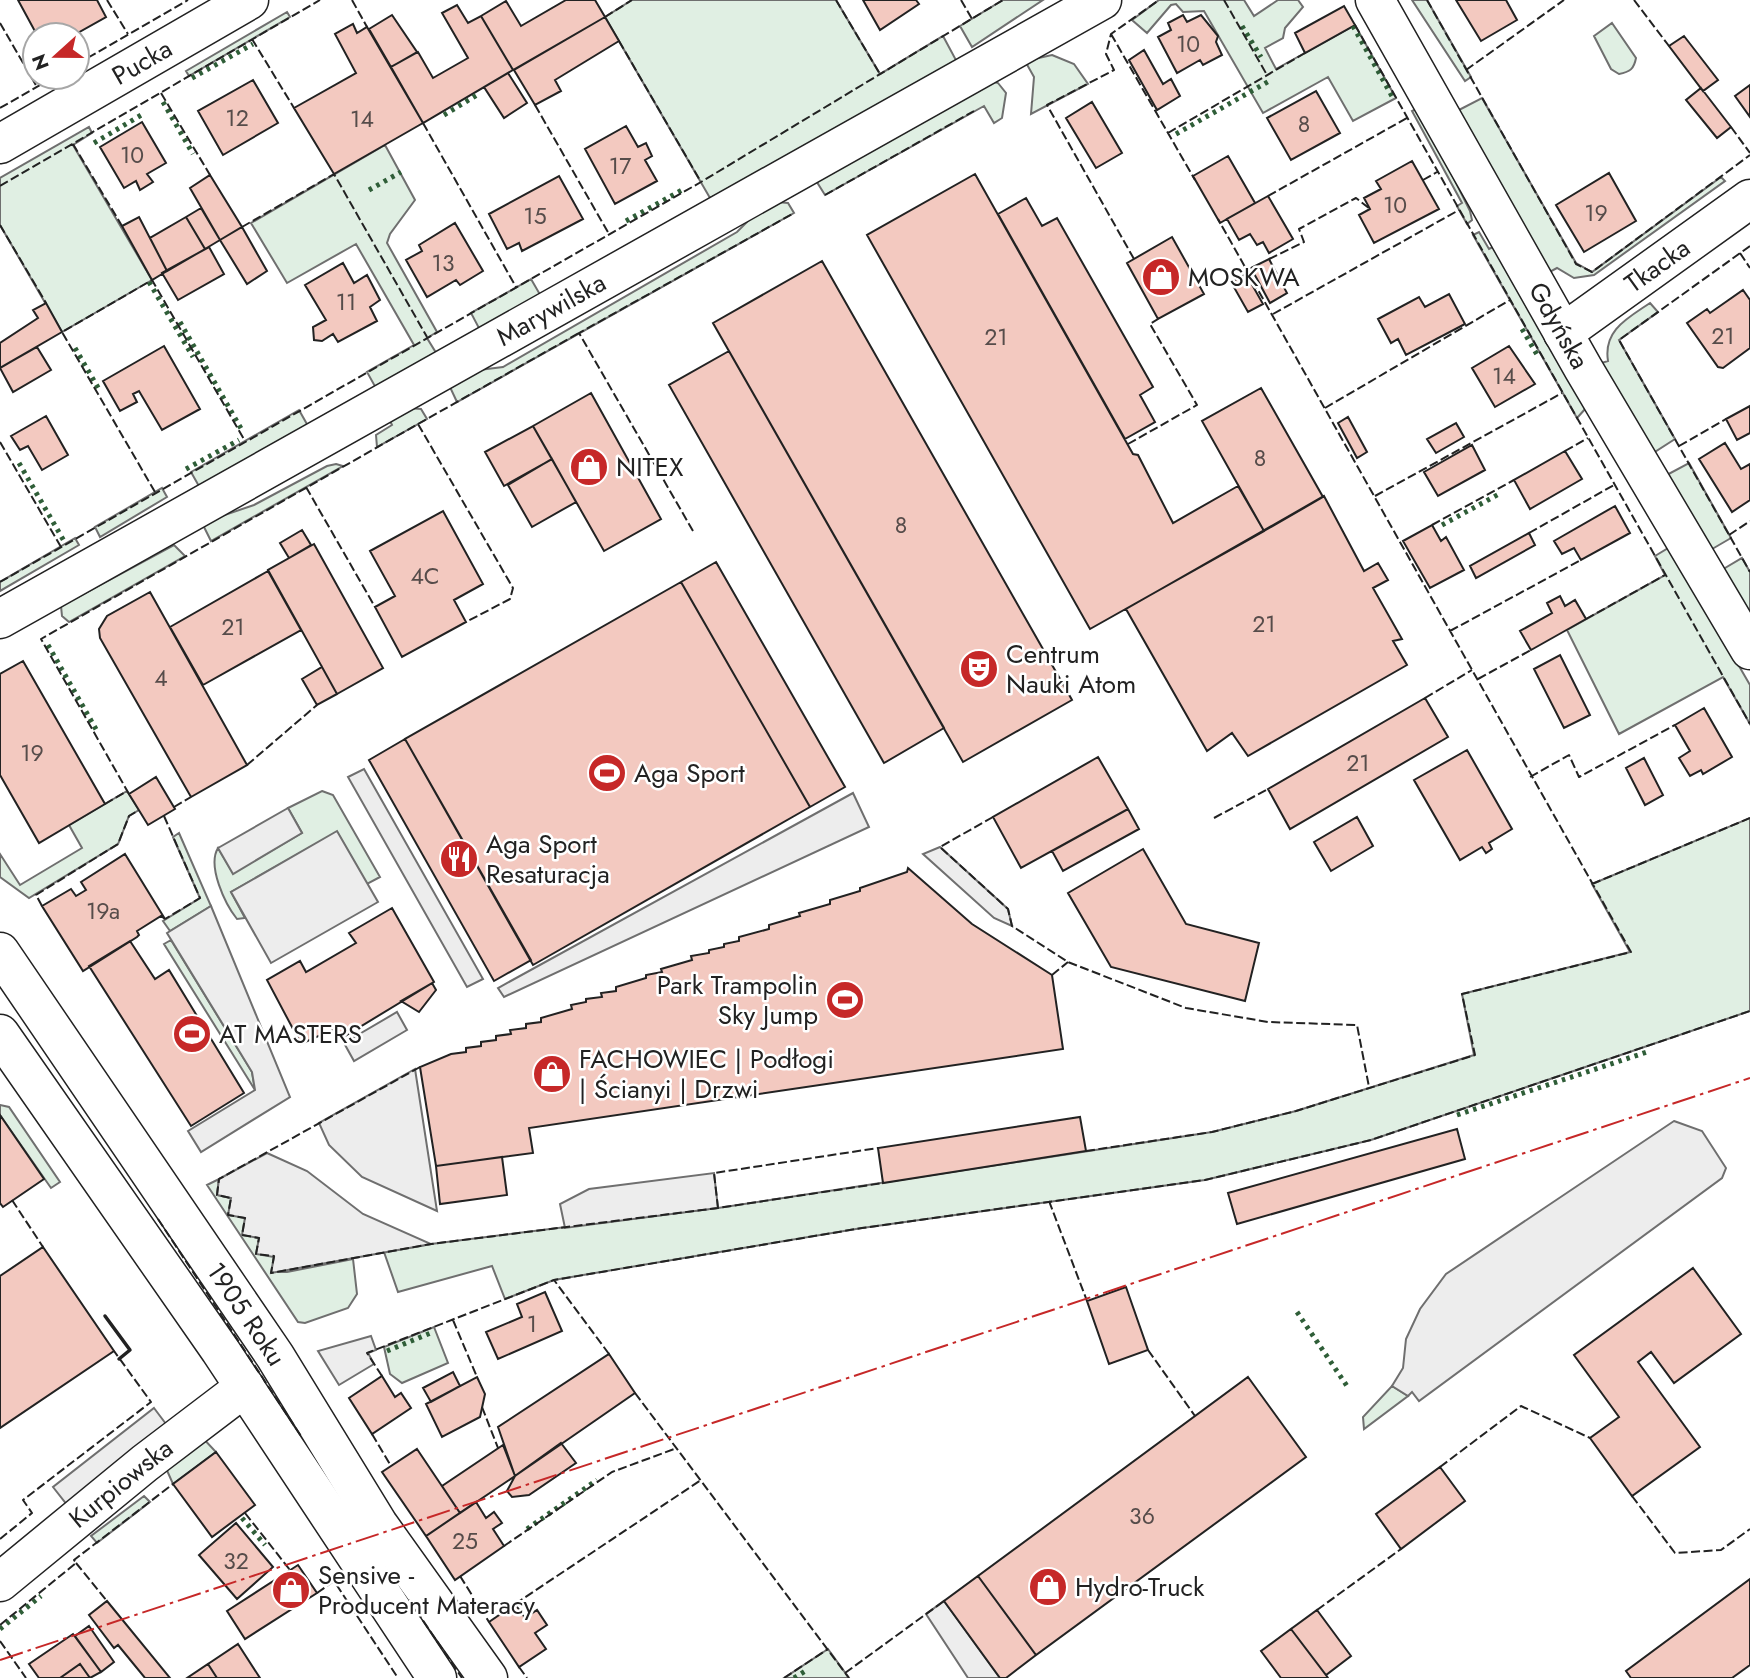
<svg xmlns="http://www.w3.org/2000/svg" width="1750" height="1678" font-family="Jost,sans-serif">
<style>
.green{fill:#e0efe3;stroke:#6f6f6f;stroke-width:2}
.parking{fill:#ededed;stroke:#6f6f6f;stroke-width:2}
.building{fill:#f3c9c0;stroke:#222;stroke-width:2}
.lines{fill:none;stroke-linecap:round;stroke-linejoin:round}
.minor-casing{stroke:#222;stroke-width:41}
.major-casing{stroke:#222;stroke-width:41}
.minor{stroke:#fff;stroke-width:38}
.major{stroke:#fff;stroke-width:38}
.hedge{stroke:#2f5e38;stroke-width:5;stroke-dasharray:3.5 5;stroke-linecap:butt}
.fence{stroke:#222;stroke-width:2;stroke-dasharray:9 3.5;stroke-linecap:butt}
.wall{stroke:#222;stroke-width:3.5}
.power{stroke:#c62828;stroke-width:2;stroke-dasharray:24 5 3.5 5;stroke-linecap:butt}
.labels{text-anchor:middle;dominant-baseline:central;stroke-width:5;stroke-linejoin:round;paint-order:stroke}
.number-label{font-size:23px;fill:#564c4a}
.street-label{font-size:26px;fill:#222;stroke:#fff}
.poi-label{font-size:26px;fill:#222;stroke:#fff;text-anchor:start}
</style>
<rect width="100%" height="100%" fill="#fff"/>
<path class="green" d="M632 0H836L880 74 943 36 957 62 772 168 710 198 605 17Z
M1003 0H1043L972 47 960 26Z
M1159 0H1244L1254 16 1278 0H1298L1303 7 1285 28 1283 38 1265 48 1276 69 1355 25 1396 98 1353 121 1328 77 1263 113 1204 11 1183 12 1176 4 1171 5 1147 33 1132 20Z
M1412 0H1427L1471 77 1465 81Z
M287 12 290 17 189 76 186 71Z
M1612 23 1636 58C1634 69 1630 72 1619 74L1611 69 1594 36Z
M1052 55 1074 64 1088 84 1031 114 1034 77 1025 61Z
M991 81 998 83 1006 93 1002 118 994 123 984 106 825 195 815 179Z
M1482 98 1576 263 1592 272 1721 177 1725 181 1594 275 1574 278 1557 268 1546 274 1455 112Z
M1419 108 1470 211 1472 220 1467 224 1457 206 1462 203 1412 111Z
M89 127 92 133 73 145 152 280 62 332 0 225V178Z
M385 145 415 200 390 234 387 243 437 332 427 338 438 356 377 390 367 372 414 345 356 244 287 283 251 223Z
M777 202 788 203 794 213 457 402 449 385 479 370 503 367 737 232 756 213Z
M1479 232 1489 249 1495 246 1586 408 1577 418 1473 235Z
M531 279 542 298 481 332 471 313Z
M1650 303 1658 312 1619 340 1675 439 1650 455 1598 364 1608 361C1603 330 1628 318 1650 303Z
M408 408 421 409 427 419 377 447 376 435 392 425 388 417Z
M299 410 308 426 200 488 191 472Z
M1689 463 1731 538 1707 552 1663 477Z
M336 464 343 466 211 541 204 527 207 521 254 505 327 466Z
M162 488 167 497 100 537 95 527Z
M75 538 79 545 0 591V582Z
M174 545 185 556 69 622 62 616 61 606Z
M1670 547 1750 685V724L1723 677 1619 734 1567 630 1665 575 1655 556Z
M1742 558 1750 572V624L1720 571Z
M127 791 139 810 129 816 118 844 29 898 0 877V854L20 885 82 848 69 825Z
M322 791 333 795 380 877 367 884 337 832 231 892 245 918 237 919C225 904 207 866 218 848L233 873 302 833 288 808Z
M1750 818V1011L1371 1140 1205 1180 862 1228 589 1274 554 1280 505 1299 492 1266 398 1292 384 1252 431 1244 718 1208 1212 1132 1296 1111 1474 1055 1462 994 1630 952 1592 884Z
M179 833 211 906 170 931 163 921 200 898 173 837Z
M171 940 252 1072 255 1090 164 944Z
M0 1105 9 1107 60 1182 51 1188 0 1115Z
M219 1179 217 1195 231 1198 274 1256 272 1272H287L353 1259 357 1294 348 1308 305 1323 298 1322 207 1185Z
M434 1327 448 1363 402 1383 390 1374 384 1347Z
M1392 1386 1408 1396 1364 1429 1363 1417Z
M200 1435 216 1452 173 1484 165 1466Z
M144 1496 150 1502 97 1543 91 1536Z
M828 1649 849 1678H784Z"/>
<path class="parking" d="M364 769 483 979 467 987 348 777Z
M853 793 869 827 504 997 498 988Z
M288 808 302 833 233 874 218 848Z
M337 831 378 902 271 963 231 892Z
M940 847 1008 909 1012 926 994 918 923 854Z
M211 906 290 1097 201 1152 188 1131 255 1090 252 1072 167 933Z
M397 1012 407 1030 354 1061 344 1043Z
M415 1069 437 1211 362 1177 329 1145 319 1123Z
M1674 1121 1702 1131 1726 1168 1722 1178 1419 1401 1412 1392 1408 1396 1392 1386 1403 1368 1406 1339 1420 1309 1446 1274Z
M267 1153 307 1171 363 1214 431 1244 271 1273 274 1257 256 1254 259 1238 242 1235 245 1218 228 1215 231 1198 217 1195 219 1179Z
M714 1173 718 1208 565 1228 560 1204 589 1189Z
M371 1336 376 1350 368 1353 374 1364 339 1385 318 1351Z
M154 1408 169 1428 68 1506 53 1487Z
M944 1601 1000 1678H968L926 1614Z"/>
<path class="building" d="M18 0H97L106 17 74 35H37Z
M566 0H595L605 17 513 70 481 16 506 1 521 26Z
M863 0H916L919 4 880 30Z
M1456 0H1506L1517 20 1481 41Z
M457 5 468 23 481 16 513 70 423 123 391 67 418 52 433 78 468 58 442 13Z
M1344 6 1355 25 1305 53 1295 33Z
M392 15 417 52 391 67 369 29Z
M1183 15 1187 22 1201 15 1218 36 1216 42 1222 55 1203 65 1200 60 1177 73 1158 37 1171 30 1168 23Z
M605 17 619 41 555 80 561 91 535 105 514 70Z
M353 24 357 33 367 27 423 123 334 174 294 108 356 73 335 34Z
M1684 36 1718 80 1703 91 1669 46Z
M1144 50 1163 84 1171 79 1180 96 1157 110 1129 60Z
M508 73 527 103 504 118 484 87Z
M253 80 278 123 223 155 198 111Z
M1750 85V117L1735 96Z
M1701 88 1731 127 1717 138 1686 100Z
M1316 91 1340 133 1291 160 1267 118Z
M1092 102 1122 153 1096 168 1066 118Z
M142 122 166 163 147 174 153 182 140 190 136 181 124 188 100 147Z
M626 126 638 147 646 143 652 156 645 160 657 181 615 204 585 149Z
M1228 156 1255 203 1220 223 1193 176Z
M1412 161 1439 209 1374 243 1359 215 1370 209 1364 198 1381 189 1376 181Z
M1609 173 1636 221 1584 252 1556 205Z
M975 174 1133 454 1138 455 1173 523 1238 486 1264 531 1090 629 867 235Z
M210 175 242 227 220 240 190 188Z
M559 176 583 219 522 251 519 243 507 249 489 214Z
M1268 196 1293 239 1269 253 1263 242 1257 245 1250 234 1239 240 1227 219Z
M1026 198 1042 226 1057 218 1153 387 1140 395 1155 422 1125 439 998 214Z
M201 208 220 240 205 249 186 217Z
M139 217 167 271 152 280 122 226Z
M186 217 205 249 167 271 150 238Z
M455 223 483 271 460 285 456 280 427 297 406 260 422 251 419 245Z
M242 227 267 271 247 284 220 240Z
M1172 237 1204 294 1158 319 1127 263Z
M209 247 224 274 178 300 162 273Z
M1269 259 1287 293 1270 303 1251 268Z
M822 261 1072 700 963 762 713 323Z
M343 263 354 283 367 275 380 300 370 307 377 321 338 342 333 334 322 341 314 340 313 327 326 320 305 285Z
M1246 274 1263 304 1248 312 1231 282Z
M1743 290 1750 300V348L1723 368 1718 367 1687 323 1707 309 1710 313Z
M1449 294 1465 324 1406 355 1398 339 1391 343 1378 319 1419 297 1425 307Z
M46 303 62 332 0 368V343L38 318 33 310Z
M164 346 200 409 162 430 139 391 133 394 137 402 120 411 103 381Z
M1509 346 1535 384 1495 407 1472 368Z
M37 347 51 370 13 392 0 368Z
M729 351 944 728 884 763 669 385Z
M1261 388 1323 497 1264 531 1202 421Z
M591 393 661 519 604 551 533 426Z
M1750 406V433L1737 440 1726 419Z
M46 416 68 455 42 470 28 446 20 450 11 436Z
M1348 417 1367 452 1357 458 1338 423Z
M1456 423 1464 437 1436 453 1427 439Z
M533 426 552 459 504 486 485 452Z
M1725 443 1741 469 1750 464V500L1732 512 1699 459Z
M1472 445 1485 470 1438 496 1424 472Z
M1565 451 1582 479 1530 509 1514 480Z
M552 459 576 502 532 527 508 485Z
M1324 496 1364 571 1378 563 1388 580 1373 588 1402 639 1393 641 1407 665 1248 756 1232 733 1207 751 1126 609Z
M1615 506 1630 533 1581 560 1574 548 1562 554 1554 541Z
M443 511 483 584 454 600 466 622 402 657 375 607 395 596 370 551Z
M1432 525 1441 541 1446 537 1464 570 1430 588 1403 541Z
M302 530 311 545 289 558 280 543Z
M1529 533 1535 545 1476 578 1470 566Z
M314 544 383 668 337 694 268 570Z
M716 562 845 787 810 807 681 582Z
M268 571 301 630 203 685 170 627Z
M681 582 810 807 533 965 405 739Z
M150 592 247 765 191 797 100 638 99 629 107 616Z
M1560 596 1565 606 1575 600 1586 619 1531 650 1520 631 1552 613 1547 603Z
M1560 655 1590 715 1564 728 1534 669Z
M23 661 105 804 39 843 0 775V674Z
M322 667 337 694 317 705 302 679Z
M1425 698 1448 737 1290 829 1268 789Z
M1704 708 1732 757 1703 774 1701 770 1690 776 1679 758 1690 751 1675 725Z
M405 739 531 960 494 981 369 760Z
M1467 750 1512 829 1489 843 1492 849 1486 853 1482 847 1460 860 1414 780Z
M1098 757 1128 809 1021 868 993 817Z
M1644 758 1663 795 1645 805 1626 768Z
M156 777 175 809 148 825 129 794Z
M1128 809 1139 829 1063 871 1052 851Z
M1357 817 1373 846 1331 871 1314 842Z
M1143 849 1186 924 1259 943 1245 1001 1111 967 1068 893Z
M125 854 165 919 161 916 137 931 139 935 137 937 83 971 42 906 71 889 76 896 86 890 81 882Z
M908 868 972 924 1052 975 1063 1049 529 1128 533 1153 436 1166 420 1067 451 1054 466 1052V1048L481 1046V1042L496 1040V1036L511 1034 510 1030 526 1028V1024L541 1022V1018L572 1009 571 1005 586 1002V999L602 997 601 993 616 991V987L646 978V975L662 972 661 969 692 960 691 956 709 953V950L724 947V944L739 941V937L769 929V925L800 916 799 913 830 904V900L860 891V888L907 872Z
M392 908 434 982 340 1039 334 1029 301 1044 267 980 300 961 306 972 356 943 349 933Z
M130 941 155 979 169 970 244 1093 191 1126 89 966Z
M432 983 436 990 419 1012 401 1001Z
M0 1115 44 1179 3 1207 0 1203Z
M1080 1117 1086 1151 883 1183 878 1148Z
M1457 1129 1465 1159 1237 1224 1228 1193Z
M502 1157 507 1195 440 1204 436 1166Z
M43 1247 114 1351 0 1428V1276Z
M1693 1268 1741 1334 1674 1383 1651 1352 1638 1362 1700 1447 1632 1496 1590 1438 1619 1417 1574 1355Z
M1126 1287 1148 1350 1109 1364 1087 1301Z
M545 1292 562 1331 498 1359 486 1332 522 1317 517 1304Z
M609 1354 635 1393 515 1476 498 1427Z
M453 1372 460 1386 431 1402 423 1388Z
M382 1376 395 1397 401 1393 411 1408 372 1434 349 1398Z
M477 1377 485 1394 480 1417 442 1437 426 1404Z
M1248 1377 1306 1457 1036 1655 978 1576Z
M561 1443 576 1463 529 1495 512 1497 507 1491 515 1476Z
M503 1445 515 1476 460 1513 442 1486Z
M417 1449 460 1513 426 1536 382 1472Z
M216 1452 255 1505 212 1537 173 1484Z
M1440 1467 1465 1501 1401 1549 1376 1514Z
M476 1502 486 1518 494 1512 502 1523 493 1529 504 1546 455 1580 426 1536Z
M236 1523 273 1567 237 1599 199 1555Z
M298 1565 317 1593 245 1639 227 1611Z
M978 1576 1036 1655 1006 1678H1000L944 1601Z
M1750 1579V1665L1732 1678H1631L1626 1671Z
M107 1601 170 1678H145L118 1645 114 1648 89 1615Z
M515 1604 525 1618 537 1610 547 1625 535 1633 546 1649 519 1667 489 1622Z
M1317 1610 1351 1656 1326 1675 1291 1629Z
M89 1626 114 1662 101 1672 75 1636Z
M1291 1629 1326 1675 1328 1678H1281L1261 1651Z
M73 1634 101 1672 90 1678 80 1664 60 1678H39L29 1664Z
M238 1644 260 1678H217L208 1664Z
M80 1664 90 1678H60Z
M208 1664 217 1678H187Z"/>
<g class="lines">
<defs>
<g id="minor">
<path id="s1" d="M1375 0 1583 368 1750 650"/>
<path id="s2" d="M0 144 249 0"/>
<path id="s3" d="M1563 333 1750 199"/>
<path id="s4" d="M0 619 1102 0"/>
<path id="s5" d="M0 1582 145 1463 245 1387"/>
</g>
<g id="major">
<path id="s6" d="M0 952 275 1356 378 1524 488 1678"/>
<path d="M0 1034 220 1350 437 1678"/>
</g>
</defs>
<use href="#minor" class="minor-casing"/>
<use href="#major" class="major-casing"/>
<use href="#minor" class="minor"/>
<use href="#major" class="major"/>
<path class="hedge" d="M1242 26 1261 57
M1353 26 1393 98
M192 78 253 44
M163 102 193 154
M444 115 477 95
M1176 134 1271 80
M94 143 143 114
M369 190 401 172
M626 221 682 190
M149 282 193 357
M180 322 243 432
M1522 329 1539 358
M75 348 100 391
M19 463 64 541
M186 469 239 440
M1442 525 1499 494
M48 645 97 731
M1457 1115 1647 1052
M1297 1312 1347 1386
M387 1351 433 1332
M242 1518 265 1545
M527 1529 597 1480
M0 1629 41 1596
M794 1678 807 1670"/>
<path class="fence" d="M107 0 128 34
M352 0 367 27
M836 0 880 74
M961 0 972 19
M1224 0 1267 75
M1427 0 1576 264 1592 272 1750 155
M1634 0 1669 46
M605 17 632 0
M0 23 37 87
M1355 25 1750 724
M1111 34 1195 180
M252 39 294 108
M619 41 701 182
M77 64 188 0
M1466 70 1564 0
M161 93 210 175
M535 105 609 234
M0 108 54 77
M423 123 516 287
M1731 127 1750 153
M1168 133 1305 53
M73 144 122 226
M1423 180 1437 172
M0 186 320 0
M825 195 974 111
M1268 196 1407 118
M0 225 46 303
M242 227 334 174 427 337
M1750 246 1619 340 1750 572
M1740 253 1750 268
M1134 259 1047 105 1114 70 1106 54 1111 34 1159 0
M1269 259 1304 242 1299 229 1356 198 1370 209
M1273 314 1459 210
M1325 408 1510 300
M418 424 579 333
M0 442 61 547
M1128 444 1197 405 1150 324 1158 319
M1679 446 1726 419
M1565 451 1588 438
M306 487 375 607
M155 492 62 332 152 280 245 441
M1375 496 1562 393
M1432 525 1514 480
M693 531 579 333 794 213
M1529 533 1614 485
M1729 535 1750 521
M0 582 701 182 1003 0
M1586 619 1665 575
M1450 631 1581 560
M1478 679 1531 650
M1425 698 1472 670
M247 765 317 705
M1530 777 1569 755 1579 777 1675 725
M129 794 41 639 418 424 513 588 510 599 466 622
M105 804 127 791
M174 807 191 797
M164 816 200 898 165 919
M993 817 940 847 1008 909 1012 926 1068 962 1186 1008 1268 1022 1357 1025 1369 1087
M1214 818 1268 789
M1592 884 1750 818
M42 906 36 895 118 844 129 816 139 810
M1052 975 1068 962
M420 1067 219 1179 217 1195 231 1198 228 1215 245 1218 242 1235 259 1238 256 1254 274 1256 271 1273 431 1244 718 1208 883 1183
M1086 1151 1212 1132 1296 1111 1475 1055 1462 994 1631 952 1218 219
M12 1200 43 1247
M1049 1201 1087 1301
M718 1208 714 1173 878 1148
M158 1219 301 1436
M453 1320 477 1377
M1148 1350 1195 1416
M609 1354 554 1280 862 1228 1205 1180 1371 1140 1750 1011
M382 1376 367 1353 554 1280
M635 1393 849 1678
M482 1407 498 1448
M372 1434 391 1466
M1440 1467 1521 1406 1590 1438
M1632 1496 1675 1553 1721 1550 1750 1529
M245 1513 290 1570
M0 1539 32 1513 23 1500 151 1402 114 1351
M504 1546 612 1472 677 1448
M76 1563 107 1601
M460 1576 489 1622
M317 1593 334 1581 398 1678
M409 1600 462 1678
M515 1604 701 1480
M1317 1610 1401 1549
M0 1625 76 1563 74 1560 173 1484
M0 1641 26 1678
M519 1667 527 1678
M845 1673 944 1601
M784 1678 828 1649"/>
<path class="wall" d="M105 1316 130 1350 119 1359"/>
<path class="power" d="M0 1660 1750 1078"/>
</g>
<defs>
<symbol id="shop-disc" viewBox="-11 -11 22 22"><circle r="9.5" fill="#c62828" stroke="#fff"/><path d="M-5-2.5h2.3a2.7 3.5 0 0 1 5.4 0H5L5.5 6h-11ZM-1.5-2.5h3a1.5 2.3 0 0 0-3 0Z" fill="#fff"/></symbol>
<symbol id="theatre-disc" viewBox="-11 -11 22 22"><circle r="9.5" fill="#c62828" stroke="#fff"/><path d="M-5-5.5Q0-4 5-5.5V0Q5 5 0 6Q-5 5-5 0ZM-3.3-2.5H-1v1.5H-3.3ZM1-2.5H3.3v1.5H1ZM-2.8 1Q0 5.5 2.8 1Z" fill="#fff"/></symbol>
<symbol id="stadium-disc" viewBox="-11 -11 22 22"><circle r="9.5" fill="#c62828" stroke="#fff"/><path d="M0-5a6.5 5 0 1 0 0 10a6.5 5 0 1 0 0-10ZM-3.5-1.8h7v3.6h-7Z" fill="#fff"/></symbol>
<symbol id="restaurant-disc" viewBox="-11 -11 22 22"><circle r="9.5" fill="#c62828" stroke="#fff"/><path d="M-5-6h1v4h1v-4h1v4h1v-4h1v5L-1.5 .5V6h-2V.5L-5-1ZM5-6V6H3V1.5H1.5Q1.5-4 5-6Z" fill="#fff"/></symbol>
</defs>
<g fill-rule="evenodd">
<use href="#shop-disc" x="1139" y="255" width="44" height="44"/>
<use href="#shop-disc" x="567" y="445" width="44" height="44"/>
<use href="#theatre-disc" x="957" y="647" width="44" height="44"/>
<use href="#stadium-disc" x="585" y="751" width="44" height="44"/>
<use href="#restaurant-disc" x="437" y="837" width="44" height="44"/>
<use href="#stadium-disc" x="823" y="978" width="44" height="44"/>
<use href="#stadium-disc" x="170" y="1012" width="44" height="44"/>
<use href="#shop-disc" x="530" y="1052" width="44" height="44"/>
<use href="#shop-disc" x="1026" y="1565" width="44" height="44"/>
<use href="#shop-disc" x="269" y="1568" width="44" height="44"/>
</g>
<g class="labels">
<g class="number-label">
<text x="1188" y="44">10</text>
<text x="237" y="118">12</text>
<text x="362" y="119">14</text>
<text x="1304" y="124">8</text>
<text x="132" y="155">10</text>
<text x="620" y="166">17</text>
<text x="1395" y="205">10</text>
<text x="1596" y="213">19</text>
<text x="535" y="216">15</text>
<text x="443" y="263">13</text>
<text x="346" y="302">11</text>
<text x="1723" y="336">21</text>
<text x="996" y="337">21</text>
<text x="1504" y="376">14</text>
<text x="1260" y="458">8</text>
<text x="901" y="525">8</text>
<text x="425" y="576">4C</text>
<text x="1264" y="624">21</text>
<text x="233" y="627">21</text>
<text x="161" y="678">4</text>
<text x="32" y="753">19</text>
<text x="1358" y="763">21</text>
<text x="103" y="911">19a</text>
<text x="532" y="1324">1</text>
<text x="1142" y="1516">36</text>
<text x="465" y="1541">25</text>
<text x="236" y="1561">32</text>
</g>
<g class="street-label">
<text stroke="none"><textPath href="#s2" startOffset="164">Pucka</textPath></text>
<text stroke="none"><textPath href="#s3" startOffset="116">Tkacka</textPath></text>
<text stroke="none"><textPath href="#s4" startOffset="632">Marywilska</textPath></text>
<text stroke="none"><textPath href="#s1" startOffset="374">Gdyńska</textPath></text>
<text stroke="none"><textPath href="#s6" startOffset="438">1905 Roku</textPath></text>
<text stroke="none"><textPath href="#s5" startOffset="156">Kurpiowska</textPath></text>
</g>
<g class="poi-label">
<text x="1188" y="277">MOSKWA</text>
<text x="616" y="467">NITEX</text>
<text x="1006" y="654">Centrum<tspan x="1006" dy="30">Nauki Atom</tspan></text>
<text x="634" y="773">Aga Sport</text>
<text x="486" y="844">Aga Sport<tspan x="486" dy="30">Resaturacja</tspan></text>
<text x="818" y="985" text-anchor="end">Park Trampolin<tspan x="818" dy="30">Sky Jump</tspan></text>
<text x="219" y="1034">AT MASTERS</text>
<text x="579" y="1059">FACHOWIEC | Podłogi<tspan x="579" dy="30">| Ścianyi | Drzwi</tspan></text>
<text x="318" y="1575">Sensive -<tspan x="318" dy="30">Producent Materacy</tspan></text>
<text x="1075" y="1587">Hydro-Truck</text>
</g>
</g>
<g transform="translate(56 56) rotate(249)"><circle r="33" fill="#ffffff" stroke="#a7a7a7" stroke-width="2"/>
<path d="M0-5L12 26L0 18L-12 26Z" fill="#c62828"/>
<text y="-10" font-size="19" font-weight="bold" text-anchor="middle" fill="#222222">N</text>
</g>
</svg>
